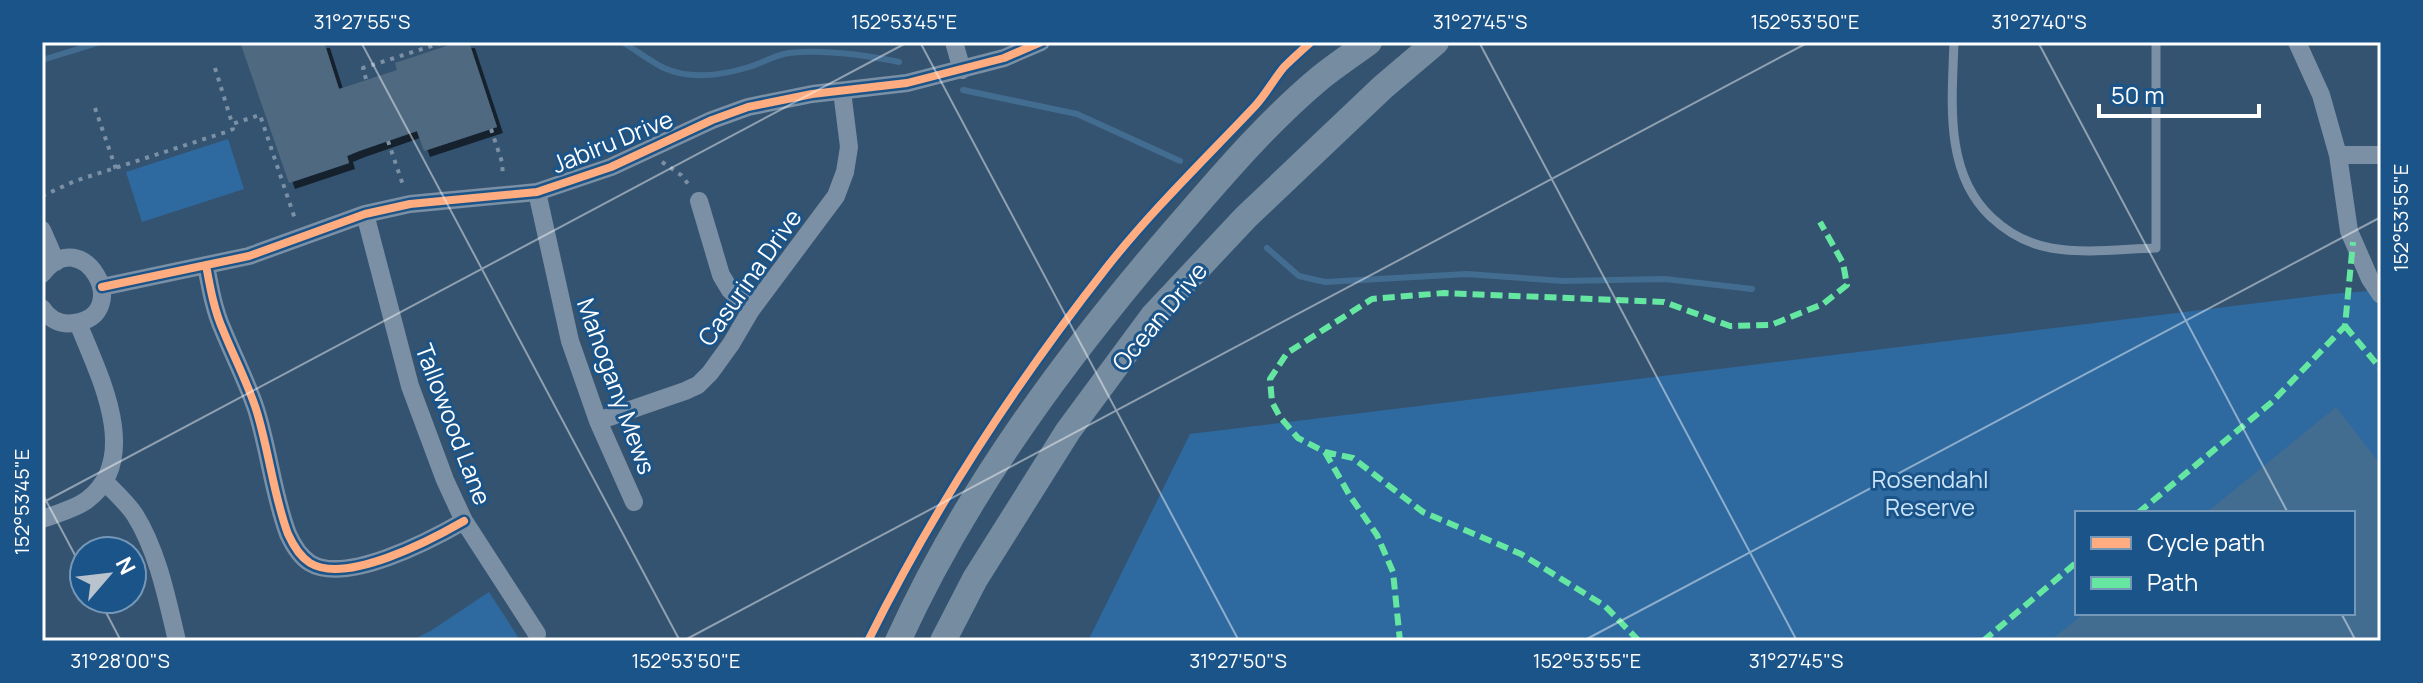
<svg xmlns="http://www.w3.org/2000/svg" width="2423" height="683" font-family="Manrope,sans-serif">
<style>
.green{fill:#2e6aa0;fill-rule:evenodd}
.water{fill:#436c91}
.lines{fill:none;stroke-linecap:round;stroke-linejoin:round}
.stream{stroke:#436c91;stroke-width:6}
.building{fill:#506a80;filter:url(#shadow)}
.path{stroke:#7b90a5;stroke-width:4;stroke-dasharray:4 6;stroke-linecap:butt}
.service{stroke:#7b90a5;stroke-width:9}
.minor{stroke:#7b90a5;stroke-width:18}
.secondary{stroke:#768da1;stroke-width:26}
.quiet{stroke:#66e7a1;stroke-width:6;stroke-dasharray:12 6;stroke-linecap:butt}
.cycleway-casing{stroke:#1b5489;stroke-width:13}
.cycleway{stroke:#ffac80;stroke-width:8}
.ticks{fill:none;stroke:#fff;stroke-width:2;stroke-opacity:0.45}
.labels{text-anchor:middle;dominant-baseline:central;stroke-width:6;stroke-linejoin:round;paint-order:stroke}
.street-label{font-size:24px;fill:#fff;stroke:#1b5489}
.park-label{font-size:24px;fill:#cae3f9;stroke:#1b5489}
.neatline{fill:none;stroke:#fff;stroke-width:3}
.ticks-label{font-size:20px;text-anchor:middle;fill:#fff}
</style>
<defs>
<filter id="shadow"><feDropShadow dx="6" dy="6" stdDeviation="0" flood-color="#0009"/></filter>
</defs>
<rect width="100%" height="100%" fill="#345370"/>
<path class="green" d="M228 139 244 189 142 222 126 172Z
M2381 290V641H1088L1190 434 2331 294ZM2077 513H2353V613H2077Z
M489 592 518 637 512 641H411L432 630Z"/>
<path class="water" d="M2336 407 2381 465V641H2050L2084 613H2353V513H2206Z"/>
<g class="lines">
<path class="stream" d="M622 42C636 50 650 61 664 68 690 80 723 75 749 67 762 63 775 55 789 53 825 49 865 55 899 62
M42 60 101 42
M963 90 1077 114 1180 161
M1267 248 1299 276 1325 282 1467 274 1563 281 1665 279 1752 289"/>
</g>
<path class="building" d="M240 42H324L339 89 397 70 395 63 458 42H469L497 127 424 151 417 131 359 151 347 156 349 163 289 183Z"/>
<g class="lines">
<path class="path" d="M215 68 232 123
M366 79 363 68 444 42
M95 108 116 169
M491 129 502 162 503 177
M388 141 404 188
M662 162 681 175 689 185
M42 196 75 181 229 131 233 129 232 124 260 115 295 219"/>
<path class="service" d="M1954 42C1952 102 1944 173 1991 217 2008 233 2028 244 2051 248 2085 254 2122 249 2156 248V42"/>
<path class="minor" d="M954 42 962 70
M2297 42 2321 95 2338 155H2381
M2338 155 2349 231 2370 279 2381 295
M537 192 570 341 598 421 634 502
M699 201 721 275 730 290 751 310
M365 214 410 386 445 480 464 521 537 634
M42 230 56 262
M206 265C210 287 214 310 223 330 234 357 247 382 256 409 269 450 273 494 288 534 293 545 299 556 310 563 346 585 431 540 464 521
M42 274C83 220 135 315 74 323 60 325 49 319 42 308
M102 287 249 256 365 214 410 204 537 192 611 167 712 120 748 107 812 94 907 83 1004 58 1041 42
M598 421 685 391 698 385 710 373 731 344 751 310 836 196 845 172 849 147 842 91
M105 482C115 492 127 503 135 515 158 552 167 599 177 641
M42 519C56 514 75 509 87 500 143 458 98 373 78 323"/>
<path class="secondary" d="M898 641C966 491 1067 355 1174 231 1220 178 1266 123 1320 78 1336 65 1353 54 1369 42
M943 641 975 579 1068 431 1153 316 1246 217 1383 87 1436 42"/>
<path class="quiet" d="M2345 326 2381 369
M1325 452 1350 496 1377 535 1393 572 1400 641
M2138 513 2272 402 2345 326 2353 242
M1639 641 1605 606 1521 554 1423 512 1353 458 1325 452 1298 438 1280 417 1272 402 1270 379 1287 353 1372 299 1444 293 1664 302 1730 326 1771 325 1823 304 1847 285 1843 263 1820 222
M1983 641 2077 562"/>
<defs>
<path id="cycleway" d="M206 265C210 287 214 310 223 330 234 357 247 382 256 409 269 450 273 494 288 534 293 545 299 556 310 563 346 585 431 540 464 521
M102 287 249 256 365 214 410 204 537 192 611 167 712 120 748 107 812 94 907 83 1004 58 1041 42
M868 641C934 508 1015 384 1107 267 1152 210 1205 159 1255 106 1266 94 1274 79 1284 67 1293 58 1302 50 1311 42"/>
</defs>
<use href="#cycleway" class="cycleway-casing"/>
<use href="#cycleway" class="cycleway"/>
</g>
<path class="ticks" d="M361 42 680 641M920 42 1239 641M1479 42 1797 641M2038 42 2288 513M42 493 84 572M42 503 908 42M99 599 121 641M2341 613 2356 641M683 641 1809 42M1583 641 2381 217"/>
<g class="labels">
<g class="street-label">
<text transform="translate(612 141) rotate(-22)">Jabiru Drive</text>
<text transform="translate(749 277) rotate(-55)">Casurina Drive</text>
<text transform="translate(1159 316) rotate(-50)">Ocean Drive</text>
<text transform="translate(617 386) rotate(70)">Mahogany Mews</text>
<text transform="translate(454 424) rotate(69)">Tallowood Lane</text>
</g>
<g class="park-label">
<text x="1930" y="478">Rosendahl<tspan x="1930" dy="28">Reserve</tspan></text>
</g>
</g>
<rect width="2423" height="683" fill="none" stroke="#1b5489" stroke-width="88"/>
<rect x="2075" y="511" width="280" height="104" fill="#1b5489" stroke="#7698b8" stroke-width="2"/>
<rect x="2091" y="537" width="40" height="12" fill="#ffac80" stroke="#7698b8" stroke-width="2"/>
<text x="2147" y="551" font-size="24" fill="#ffffff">Cycle path</text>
<rect x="2091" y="577" width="40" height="12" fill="#66e7a1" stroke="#7698b8" stroke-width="2"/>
<text x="2147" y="591" font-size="24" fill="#ffffff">Path</text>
<g transform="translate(108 575) rotate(62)"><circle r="38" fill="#1b5489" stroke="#7698b8" stroke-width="2"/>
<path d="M0-6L14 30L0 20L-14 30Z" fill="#b8c3cd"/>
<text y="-12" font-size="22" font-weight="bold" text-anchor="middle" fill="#ffffff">N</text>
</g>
<path d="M2099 104v12h160v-12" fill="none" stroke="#ffffff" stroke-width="4"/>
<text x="2111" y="104" font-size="24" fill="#ffffff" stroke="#1b5489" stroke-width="6" paint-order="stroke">50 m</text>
<rect x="44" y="44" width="2335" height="595" class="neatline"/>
<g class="ticks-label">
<text x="362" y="29">31°27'55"S</text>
<text x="904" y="29">152°53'45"E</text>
<text x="1480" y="29">31°27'45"S</text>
<text x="1805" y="29">152°53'50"E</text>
<text x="2039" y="29">31°27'40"S</text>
<text transform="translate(2401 218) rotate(-90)" y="7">152°53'55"E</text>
<text transform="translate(22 502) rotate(-90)" y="7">152°53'45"E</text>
<text x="120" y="668">31°28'00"S</text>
<text x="686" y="668">152°53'50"E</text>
<text x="1238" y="668">31°27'50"S</text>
<text x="1587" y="668">152°53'55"E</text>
<text x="1796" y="668">31°27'45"S</text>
</g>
</svg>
